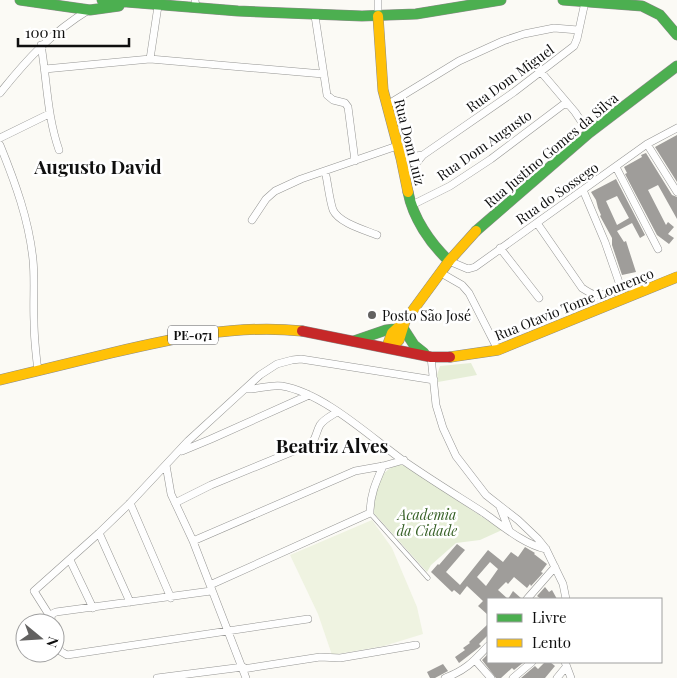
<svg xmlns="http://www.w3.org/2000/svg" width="677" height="678" font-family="'Playfair Display',serif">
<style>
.green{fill:#e6eed7}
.pitch{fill:#eff3e1}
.building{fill:#9f9d9a;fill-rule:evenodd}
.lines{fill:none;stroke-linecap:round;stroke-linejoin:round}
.lane-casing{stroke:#959593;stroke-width:5}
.street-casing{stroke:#959593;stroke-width:8}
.fast-casing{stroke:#8c8b89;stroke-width:11}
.slow-casing{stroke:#8c8b89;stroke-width:11}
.jam-casing{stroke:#8c8b89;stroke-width:11}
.lane{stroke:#fefefe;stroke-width:4}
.street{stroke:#fefefe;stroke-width:7}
.fast{stroke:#4caf50;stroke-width:10}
.slow{stroke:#ffc107;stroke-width:10}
.jam{stroke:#c62828;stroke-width:10}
.poi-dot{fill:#626160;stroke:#fff;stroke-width:2}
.labels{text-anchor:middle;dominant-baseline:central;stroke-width:5;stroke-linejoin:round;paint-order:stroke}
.shield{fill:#fff;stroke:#575757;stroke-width:1}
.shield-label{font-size:12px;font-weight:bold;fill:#0f0f0f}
.street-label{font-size:14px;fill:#0f0f0f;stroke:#fff}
.poi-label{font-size:14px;fill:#0f0f0f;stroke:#fff;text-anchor:start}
.park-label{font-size:14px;font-style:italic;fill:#366026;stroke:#fff}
.district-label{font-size:19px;font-weight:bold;fill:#0f0f0f;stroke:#fff}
</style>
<rect width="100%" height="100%" fill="#fbfaf5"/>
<path class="green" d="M471 363 477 375 438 382 437 375 440 366Z
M399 464 405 466 502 530 480 540 456 543 431 565 427 572 372 511C376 489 375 473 399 464Z"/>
<path class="pitch" d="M372 520 392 548 417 607 423 634 384 646 332 655 318 614 290 555Z"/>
<path class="building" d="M677 135V182L655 147Z
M646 153 672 195 677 197V219L658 185 648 190 666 225 668 222 674 227 668 234 674 238 669 244 657 235 625 174 627 173 624 167 642 157 641 155Z
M616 179 645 235 640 238 632 223 617 231 624 242 626 241 636 272 622 275 612 245V238L600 216 601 215 598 208 596 200 591 192ZM617 196 629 218 617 225 606 201Z
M457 544 465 550 446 572 460 585 488 550 503 562 511 552 518 557 525 547 535 553 534 554 547 564 541 572 543 573 531 586 530 584 527 588 514 577 508 584 506 582 498 590 508 599 513 591 522 599H488V615L478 606 483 601 467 586 460 595 454 590 452 592 431 572 438 564 439 565ZM490 562 498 569 486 586 477 577Z
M545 587 549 592 552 590 557 599H541L537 596Z
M488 624V635L479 644 481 646 459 663 455 657 465 650 463 648 470 643 469 642Z
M488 654V662H524L514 670 512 668 501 678H496L482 660Z
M545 662H550L555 666 545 678H521L535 666 538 669Z
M443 664 448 671 435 678H430L427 672Z"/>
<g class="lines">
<defs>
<path id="lane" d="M370 513 428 578"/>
<path id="street" d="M195 0 196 8
M378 0V16
M315 16 327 95 333 100 345 103 348 107 355 161
M41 45C47 80 47 116 59 150
M150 59 158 6
M45 69 150 59 323 74
M541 72 575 112 589 133
M0 93C28 58 51 33 90 9
M387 105 459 61 503 41 524 34 554 28 578 30
M0 138 49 114
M647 144 677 192
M0 145C15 182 29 220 33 260 35 280 33 301 34 321 34 338 36 355 38 371
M401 158 423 155
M616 167 658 249
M325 171C328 183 329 198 333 210 339 223 365 230 377 235
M405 177 423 155 514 92 574 46 577 39 585 2
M583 190 605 242 621 288
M412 205 450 186 491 159 564 104 568 105
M252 220 266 199 275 191 301 179 397 146
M537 223 582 288C587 291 592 295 597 295 614 296 625 280 643 291
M500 248 539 298
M449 261 468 269 475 267 647 144 677 128
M441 273 462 285 469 293 498 350
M431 357 436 405 443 428 456 456 486 495 518 520 538 539 546 549 563 584 566 599
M245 389C258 390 270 384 282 386 323 393 368 435 401 459 428 478 456 495 484 513 501 525 525 545 546 549
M182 451 211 439 309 395
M166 465 171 494 193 541 246 678
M130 503 171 598
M175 503 211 485 311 444C316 439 316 432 320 425 324 419 331 416 337 412
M500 507 509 530
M99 533 130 602
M193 541 355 471 383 466 404 460
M70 560 93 608
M210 585 370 513C370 495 376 482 383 466
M527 599 555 567
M51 618 52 614 56 612 211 591
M52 623 51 618 34 591 99 533 130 503 188 441 260 375 277 364 292 360 301 359 434 380
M55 633 60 651 67 655 308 619
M475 660 491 678
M565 662 571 678
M243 669 320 657 340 658 416 645
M157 678 243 667
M445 678C466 670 473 662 488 646
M513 678 532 662
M557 678 566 667"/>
<path id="fast" d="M20 0 90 10 119 6
M102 0 238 11 362 16 416 14 501 0
M563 0 642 6 660 15 677 35
M408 192C413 218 430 243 449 261
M476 231 589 133 677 66
M403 328 414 345 424 353
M354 341 386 330 395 329"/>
<path id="slow" d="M378 16 383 90 401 158 408 192
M405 321 399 340 391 348 388 344 392 333 405 321 449 261 476 231
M450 357 498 350 677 277
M0 380C37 371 74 362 111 353 175 338 236 324 302 331"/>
<path id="jam" d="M302 331 431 357H450"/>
</defs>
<use href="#lane" class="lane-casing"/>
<use href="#street" class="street-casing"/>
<use href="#fast" class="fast-casing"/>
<use href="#slow" class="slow-casing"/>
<use href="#jam" class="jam-casing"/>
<use href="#lane" class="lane"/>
<use href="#street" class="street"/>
<use href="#fast" class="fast"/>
<use href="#slow" class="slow"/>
<use href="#jam" class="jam"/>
</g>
<circle class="poi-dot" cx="372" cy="315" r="5"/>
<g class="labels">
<rect class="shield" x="168" y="325.5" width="50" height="19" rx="4"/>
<g class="shield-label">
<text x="193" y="335">PE-071</text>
</g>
<g class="street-label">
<text transform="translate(510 78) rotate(-36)">Rua Dom Miguel</text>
<text transform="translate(410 142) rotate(76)">Rua Dom Luiz</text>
<text transform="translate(484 145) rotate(-35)">Rua Dom Augusto</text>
<text transform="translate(551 150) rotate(-40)">Rua Justino Gomes da Silva</text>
<text transform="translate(557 193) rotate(-35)">Rua do Sossego</text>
<text transform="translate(574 304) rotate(-22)">Rua Otavio Tome Lourenço</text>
</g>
<g class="poi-label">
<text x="382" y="315">Posto São José</text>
</g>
<g class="park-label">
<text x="427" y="514">Academia<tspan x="427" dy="16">da Cidade</tspan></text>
</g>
<g class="district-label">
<text x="98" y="166">Augusto David</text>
<text x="332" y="445">Beatriz Alves</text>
</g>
</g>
<rect x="487" y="598" width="175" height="65" fill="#ffffff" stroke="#9f9f9f"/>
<rect x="497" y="614" width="25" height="8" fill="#4caf50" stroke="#9f9f9f"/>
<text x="532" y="623" font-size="15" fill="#0f0f0f">Livre</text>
<rect x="497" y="639" width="25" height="8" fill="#ffc107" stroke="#9f9f9f"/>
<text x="532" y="648" font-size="15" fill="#0f0f0f">Lento</text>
<g transform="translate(40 638) rotate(108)"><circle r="24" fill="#ffffff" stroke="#9f9f9f"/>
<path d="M0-4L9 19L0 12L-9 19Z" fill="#626160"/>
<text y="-8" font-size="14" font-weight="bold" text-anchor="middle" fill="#0f0f0f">N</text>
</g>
<path d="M18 38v8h111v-8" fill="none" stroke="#0f0f0f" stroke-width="2.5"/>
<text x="25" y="38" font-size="15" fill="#0f0f0f" stroke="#ffffff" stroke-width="4" paint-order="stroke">100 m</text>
</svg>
